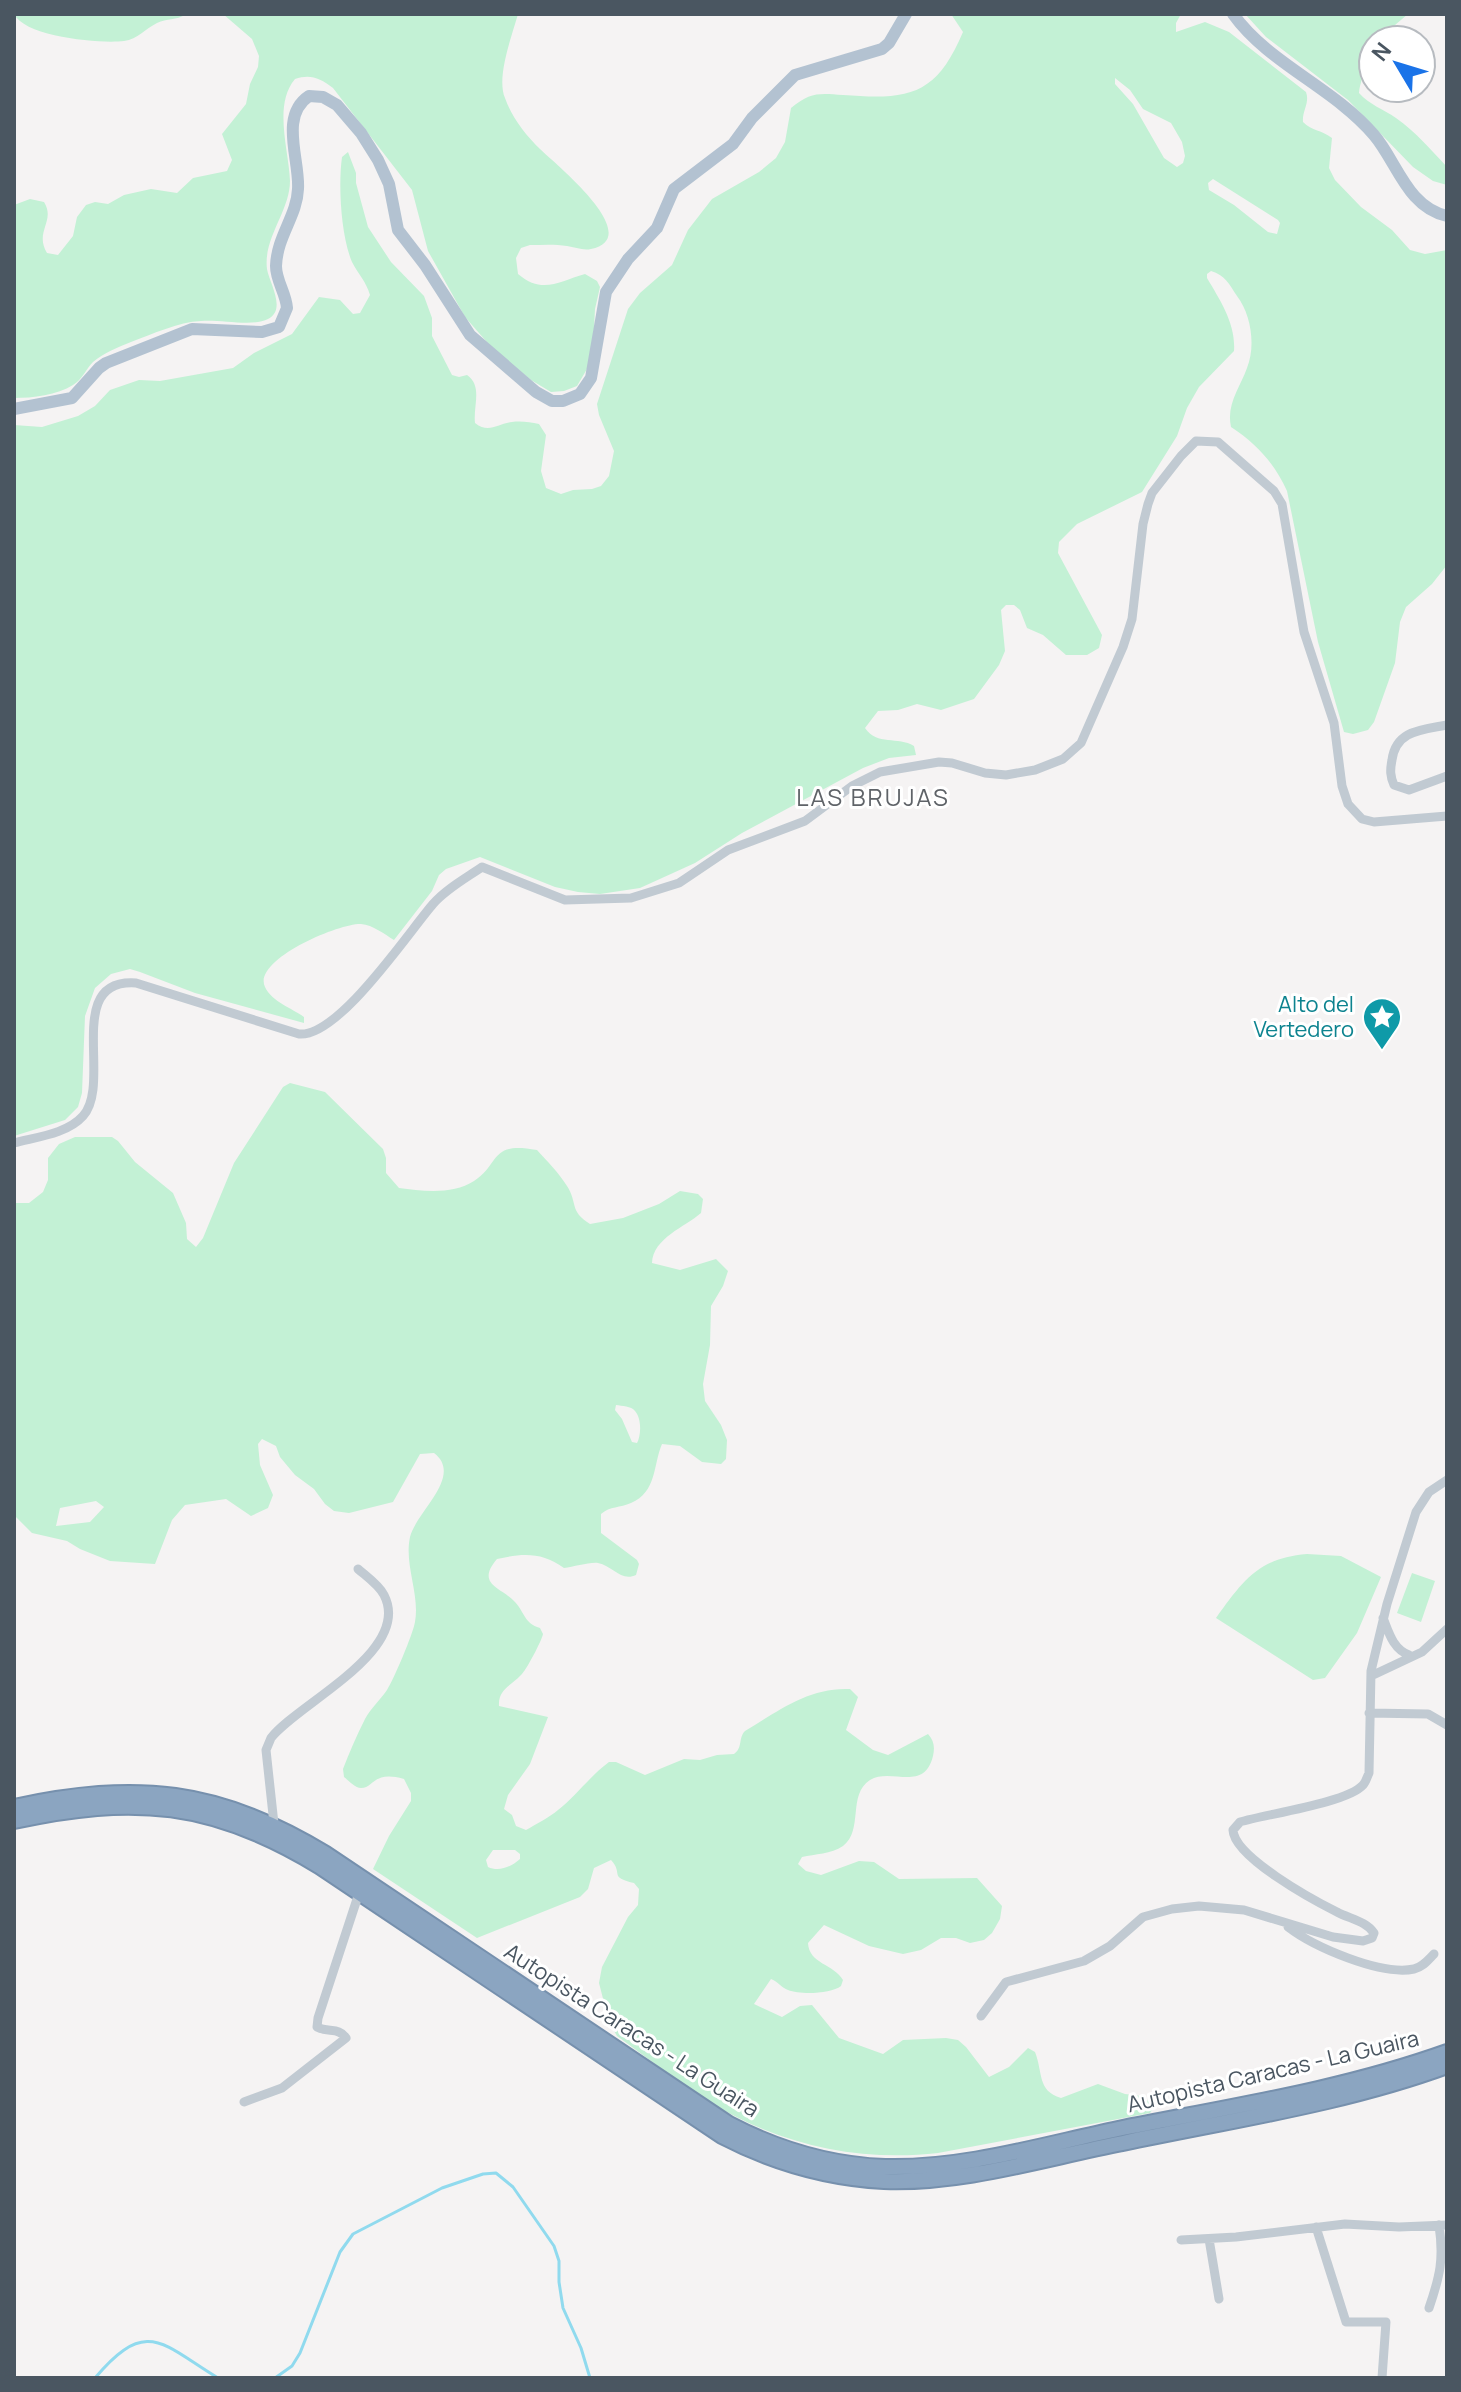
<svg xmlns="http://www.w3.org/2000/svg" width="1461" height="2392" font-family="Manrope,sans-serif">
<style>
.green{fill:#c3f1d5;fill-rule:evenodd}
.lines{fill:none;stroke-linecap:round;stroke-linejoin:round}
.stream{stroke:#90daee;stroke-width:3}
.highway-casing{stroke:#7690ad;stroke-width:18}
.minor{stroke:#c1cad2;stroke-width:9}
.major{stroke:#b3c2d1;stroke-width:12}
.highway{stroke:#8ba5c1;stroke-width:14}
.labels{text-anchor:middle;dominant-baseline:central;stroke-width:6;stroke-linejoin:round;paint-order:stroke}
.culture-label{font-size:22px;fill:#0d838f;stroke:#fff;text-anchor:end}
.street-label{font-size:22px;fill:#4a5661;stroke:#fff}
.neighbourhood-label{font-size:24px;letter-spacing:2px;fill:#5f6368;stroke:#fff}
</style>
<rect width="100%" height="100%" fill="#f5f3f3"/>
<path class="green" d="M14 14H186C176 21 167 18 157 23 145 29 138 39 124 41 101 44 25 37 14 14Z
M223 14H518C512 36 496 77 505 98 511 116 526 136 540 149 553 162 647 237 591 249 583 251 575 247 567 246 555 244 542 245 530 245L521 248 516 258 518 274C543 295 559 281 585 274L597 281 600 287 595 309 593 348 587 369 577 386 564 391 551 392 531 380 493 349 465 317 428 251 412 190 333 88C320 78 310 74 295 79 273 105 289 150 290 181 290 211 263 238 267 269 269 282 287 310 268 319 253 327 219 319 201 321 178 322 153 334 131 342 118 347 104 353 93 362 86 369 82 380 73 385 57 395 33 398 14 398V205L30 199 44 202C56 221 34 232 47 253L58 255 73 236 77 217 86 205 95 202 108 204 124 195 151 189 177 193 193 178 227 171 232 160 222 134 246 104 250 84 258 67 259 56 252 39Z
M951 14H1181L1176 23V32L1205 22 1229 32 1306 92C1310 103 1302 111 1303 122 1312 131 1322 130 1332 138L1329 168 1335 180 1361 207 1392 230 1410 250 1425 254 1447 250V565L1432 584 1406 607 1400 622 1395 663 1374 722 1368 730 1353 734 1344 732 1318 642 1287 491C1274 463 1257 444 1231 427 1226 404 1240 388 1247 368 1256 346 1251 314 1237 296 1229 284 1225 275 1211 271L1207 274V278C1220 300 1236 324 1234 351L1199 387 1187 408 1177 436 1142 492 1077 524 1059 542 1058 553 1102 635 1099 648 1087 655H1066L1043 635 1027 628 1020 610 1014 605H1006L1001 610 1005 651 999 665 974 699 941 710 917 704 898 710 878 711 865 728C877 746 898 736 914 746L916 755 889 758 863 768 742 833 695 863 640 888 600 894 578 892 555 887 480 857 446 869 439 875 432 891 394 940C384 934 373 925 361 924 339 923 252 960 265 987 272 1002 292 1008 304 1017V1023L195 993 140 972 130 969 111 974 95 988 85 1016 82 1093 78 1107 65 1120 14 1136V425L42 427 78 416 95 406 110 390 139 380 160 381 233 368 254 353 292 334 319 297 340 300 353 314 360 313 370 295C366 281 358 274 352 262 341 236 338 186 342 157L348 152 356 173V183L368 227 391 262 424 296 432 318V336L452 375 459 377 467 375C483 386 473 406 475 423 489 434 497 424 512 422 521 421 530 422 539 424L546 435 541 471 546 488 561 494 573 490 592 489 601 486 609 476 614 451 599 415 597 404 628 309 640 293 672 265 688 230 712 199 759 172 776 158 785 142 791 108C810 92 819 93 843 95 909 100 936 96 963 32ZM1115 78 1130 90 1143 109 1171 123 1182 142 1185 156 1183 163 1177 167 1164 158 1133 104 1115 84ZM1213 179 1278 220 1280 223 1277 234 1268 232 1234 205 1209 190 1208 183Z
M1245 14H1408L1395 25 1384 40H1373C1373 60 1361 73 1359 93 1370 105 1383 109 1396 118 1415 131 1432 151 1447 167V185L1433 181 1413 167 1348 100 1266 37Z
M290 1083 325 1092 383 1149 386 1158V1173L399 1188C422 1191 453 1195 474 1181 501 1163 489 1141 537 1150 547 1161 559 1173 567 1186 578 1203 569 1211 590 1224L623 1218 659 1204 680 1191 698 1194 703 1199 701 1213C685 1227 653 1238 652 1263L680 1270 716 1259 728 1271 723 1286 711 1306 710 1345 703 1384 705 1401 721 1425 727 1440 726 1459 721 1464 702 1462 680 1446 662 1444C653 1465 657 1492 631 1503 620 1508 610 1506 601 1514V1533L637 1560 639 1564 636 1575C621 1582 613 1566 598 1563 589 1562 574 1567 564 1568 542 1552 523 1553 497 1559 475 1585 502 1587 515 1602 525 1613 524 1623 540 1628L543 1634C542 1640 526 1671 521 1675 511 1686 498 1689 499 1706L548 1717 530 1764 508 1795 504 1809 512 1815 516 1826 526 1830C535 1825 551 1816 558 1810 576 1796 590 1776 609 1762H616L645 1775 684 1759 700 1760 717 1755 734 1754C743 1748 738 1738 745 1731 778 1711 809 1687 850 1689L858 1697 846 1730 873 1750 888 1755 928 1734C934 1741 935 1747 933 1756 924 1793 891 1767 870 1780 847 1795 864 1830 843 1846 831 1854 815 1854 802 1857L798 1864 806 1871 821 1875 859 1861 874 1862 899 1879 977 1878 1002 1906 1000 1919 992 1933 984 1940 970 1943 956 1938H941L921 1950 903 1954 869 1946 824 1925 808 1943C809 1964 834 1964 843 1980L841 1986C831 1994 800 1995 788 1990 782 1988 777 1981 771 1979L754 2004 782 2017 800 2006 812 2005 839 2038 883 2054 903 2040 946 2038 958 2040 966 2047 989 2077 1009 2067 1028 2048 1035 2052C1043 2072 1037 2091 1061 2098L1098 2084 1125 2094 1141 2096 1155 2106 1150 2113 938 2153C860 2162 781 2145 713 2104 680 2084 649 2059 617 2036L609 2022 599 1983 602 1967 628 1917 638 1905 639 1889 634 1883C608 1877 624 1874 611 1860L594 1868 588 1889 580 1897 477 1938 373 1869 389 1836 411 1801V1793L404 1779C373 1770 374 1788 361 1788 355 1788 348 1780 344 1777L343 1769C349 1753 357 1735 365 1719 371 1708 380 1700 387 1690 394 1679 413 1634 415 1622 420 1594 404 1565 410 1537 416 1512 464 1476 434 1453L420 1454 393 1502 349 1513 334 1511 325 1504 314 1489 295 1475 280 1457 276 1446 262 1439 258 1444 260 1465 273 1495 268 1508 251 1516 226 1499 185 1505 172 1520 155 1564 110 1561 80 1549 67 1541 32 1533 14 1515V1203H29L43 1192 48 1180V1158L59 1144 75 1137H112L118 1141 135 1162 173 1193 186 1223 187 1239 196 1247 203 1238 234 1163 283 1087ZM616 1405C622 1406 631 1406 635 1411 642 1419 641 1436 637 1443L632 1442 622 1419 615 1410ZM96 1501 104 1507 90 1522 56 1526 60 1508ZM493 1850H515L520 1854V1859C511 1867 499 1872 488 1867L486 1860Z
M1307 1554 1341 1556 1381 1577 1357 1633 1325 1678 1313 1680 1216 1618C1243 1581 1258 1558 1307 1554Z
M1412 1573 1435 1581 1421 1622 1397 1613Z"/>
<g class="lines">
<path class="stream" d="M95 2378C147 2316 163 2345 218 2378
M275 2378 292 2366 300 2353 340 2252 353 2234 442 2188 483 2174 496 2173 513 2187 554 2246 559 2261V2282L563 2308 581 2348 590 2378"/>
<defs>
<path id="highway" d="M14 1807C136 1781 218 1788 326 1854L729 2124C777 2149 830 2165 885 2167 963 2169 1042 2145 1118 2129 1228 2107 1341 2090 1447 2052
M14 1821C133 1795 213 1801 319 1866L722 2136C772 2162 827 2178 884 2181 964 2184 1045 2158 1123 2143 1231 2120 1343 2104 1447 2066"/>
</defs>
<use href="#highway" class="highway-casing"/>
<path class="minor" d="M1447 725C1422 730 1396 730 1392 760 1390 770 1390 776 1394 785L1409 790 1447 776
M14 1143C36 1137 67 1134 83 1116 113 1083 63 978 136 983L299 1034C338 1038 408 933 433 904 446 889 466 878 482 867L565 900 631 898 679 883 728 850 805 821 852 786 880 772 939 762 952 763 985 773 1006 775 1035 770 1063 759 1081 743 1123 647 1132 619 1143 524 1148 504 1152 493 1181 456 1196 441 1218 442 1274 491 1282 504 1304 632 1334 723 1342 786 1348 804 1362 819 1374 822 1447 816
M1383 1618C1389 1633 1393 1649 1409 1655
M1371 1676 1422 1652 1447 1629
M1369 1713 1428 1714 1447 1725
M274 1824 266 1750 271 1738C297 1704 413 1651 384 1595 379 1585 366 1576 358 1569
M1288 1927C1314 1947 1381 1976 1414 1969 1423 1967 1428 1960 1434 1954
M981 2016 1006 1982 1084 1961 1110 1946 1143 1917 1172 1909 1199 1906 1244 1910 1333 1937 1363 1941 1372 1938 1374 1933C1366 1921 1350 1919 1337 1912 1313 1900 1234 1857 1233 1830L1240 1822C1266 1814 1347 1803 1363 1785 1366 1782 1367 1777 1369 1773L1371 1671 1387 1604 1416 1512 1429 1492 1447 1480
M244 2102 282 2088 346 2038C339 2027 328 2033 317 2027L318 2018 359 1893
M1316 2227 1346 2322H1386L1382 2378
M1209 2239 1219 2299
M1181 2240 1236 2237 1345 2224 1399 2227 1447 2225
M1429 2308C1440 2276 1444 2259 1439 2225"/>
<path class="major" d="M1233 14C1269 64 1333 87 1374 135 1397 162 1407 207 1447 216
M14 409 72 398 99 368 106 363 192 329 262 332 279 327 287 308C286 293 276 281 276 266 277 236 297 216 298 189 300 160 279 116 309 96L323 97 337 105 361 133 378 160 389 184 398 230 425 265 470 335 536 392 552 401H563L580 394 591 378 606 292 628 259 657 228 674 189 733 144 752 118 795 75 882 49 889 43 906 14"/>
<use href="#highway" class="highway"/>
</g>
<defs>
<symbol id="sight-pin" viewBox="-11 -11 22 30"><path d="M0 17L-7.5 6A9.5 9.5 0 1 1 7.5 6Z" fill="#0f9aa8" stroke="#fff"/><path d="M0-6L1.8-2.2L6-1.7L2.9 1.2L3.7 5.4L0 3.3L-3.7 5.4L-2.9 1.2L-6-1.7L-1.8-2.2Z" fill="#fff"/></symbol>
</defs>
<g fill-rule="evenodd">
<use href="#sight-pin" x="1360" y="995" width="44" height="60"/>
</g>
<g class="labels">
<g class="culture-label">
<text x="1354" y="1004">Alto del<tspan x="1354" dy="25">Vertedero</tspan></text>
</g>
<g class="street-label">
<text transform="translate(632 2030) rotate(33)">Autopista Caracas - La Guaira</text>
<text transform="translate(1273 2071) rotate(-13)">Autopista Caracas - La Guaira</text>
</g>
<g class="neighbourhood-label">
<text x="873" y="796">LAS BRUJAS</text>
</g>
</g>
<rect width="1461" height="2392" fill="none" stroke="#4a5661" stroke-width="32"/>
<g transform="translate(1397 64) rotate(308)"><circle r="38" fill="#ffffff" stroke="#b7bbc0" stroke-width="2"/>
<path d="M0-6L14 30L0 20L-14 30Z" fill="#1a73e8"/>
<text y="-12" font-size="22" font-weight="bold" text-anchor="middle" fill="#4a5661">N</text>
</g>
</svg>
